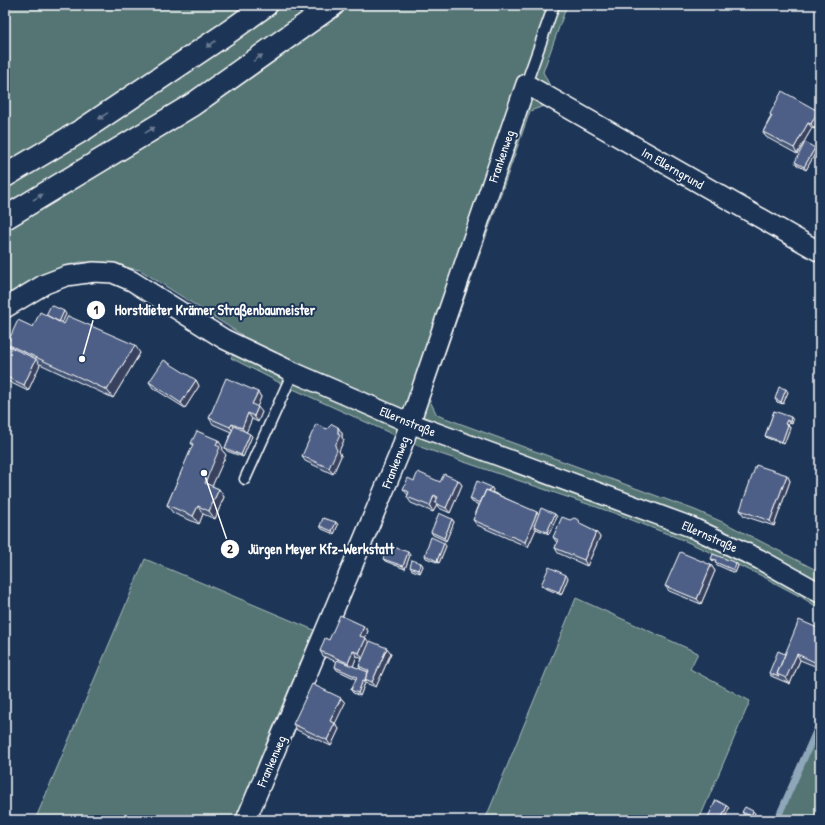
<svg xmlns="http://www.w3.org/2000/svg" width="825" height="825" font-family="'Patrick Hand',sans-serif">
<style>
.green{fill:#557574;stroke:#aababa}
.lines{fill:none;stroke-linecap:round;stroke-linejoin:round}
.stream{stroke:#8fa7bb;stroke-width:6}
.lane-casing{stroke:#fff;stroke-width:13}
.street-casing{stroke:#fff;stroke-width:22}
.highway-casing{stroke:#fff;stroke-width:25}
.lane{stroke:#1d3557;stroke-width:10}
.street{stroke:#1d3557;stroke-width:19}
.highway{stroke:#1d3557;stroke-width:22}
.wall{fill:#435273;stroke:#fff;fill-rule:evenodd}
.shaded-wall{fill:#37425e;stroke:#fff}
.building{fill:#4e5f86;stroke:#fff}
.oneway{fill:#6c7c92}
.labels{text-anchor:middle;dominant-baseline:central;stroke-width:4;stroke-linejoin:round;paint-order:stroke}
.street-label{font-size:13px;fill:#fff;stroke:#1d3557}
.leader{fill:none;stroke:#fff;stroke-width:1.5}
.callout-dot{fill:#fff;stroke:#1d3557;stroke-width:1.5}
.mark-label{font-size:12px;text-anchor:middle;font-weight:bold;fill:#111}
.callout-label{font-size:14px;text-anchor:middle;font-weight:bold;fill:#fff;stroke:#1d3557;stroke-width:4;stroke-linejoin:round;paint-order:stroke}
</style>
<rect width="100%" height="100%" fill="#1d3557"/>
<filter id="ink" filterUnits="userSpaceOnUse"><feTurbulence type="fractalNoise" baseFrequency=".025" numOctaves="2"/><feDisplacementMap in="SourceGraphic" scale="8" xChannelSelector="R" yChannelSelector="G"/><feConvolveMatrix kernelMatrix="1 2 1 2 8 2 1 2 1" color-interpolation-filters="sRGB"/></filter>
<g filter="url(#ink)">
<path class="green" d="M5 5H567L543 72 551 88 820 243V262L544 106 530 111 429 399 437 415 695 510 727 524 820 572V609L803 598 760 575 683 540 614 513 423 448 282 384 231 358 242 335 140 270 103 263 80 262 62 267 37 278 5 297Z
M145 559 314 630 258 763 275 770 254 820H35Z
M576 598 698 653 690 669 750 701 699 820H485Z
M820 715V820H774Z"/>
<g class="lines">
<path class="stream" d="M777 820 820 723"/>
<defs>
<path id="lane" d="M526 84 554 5
M245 479 293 372"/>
<path id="street" d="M5 308 45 284 66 276 94 272 113 273 132 281 224 339 293 372 410 423 691 527 759 559 820 593
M246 820 400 452 526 84 820 252"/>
<path id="highway" d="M5 176 84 129 230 31 266 5
M5 218 192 105 333 5"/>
</defs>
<use href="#lane" class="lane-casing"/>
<use href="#street" class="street-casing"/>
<use href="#highway" class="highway-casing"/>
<use href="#lane" class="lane"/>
<use href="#street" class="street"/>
<use href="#highway" class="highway"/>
</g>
<path class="wall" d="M770 114H820V119L815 129 812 128 797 154 766 137 763 132 771 116Z
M815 148 817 150 806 170 797 165 795 162Z
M66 314 62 323 140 353 113 398 40 364 28 391 5 380V354L8 346 7 344 33 327 46 315Z
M196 380 199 386 185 408 153 388 149 382Z
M258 392 261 397 257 407 262 412 258 422 252 419 246 432 252 436 243 457 227 451 225 448 231 432 213 424 209 418Z
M788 392 783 404 777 402 775 399Z
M774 411 793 420 792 424 789 423 788 425 790 428 784 444 767 438 765 436Z
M327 429 342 433V438L344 440 339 451 341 456 333 474 305 461 302 456Z
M218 440 223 448 222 450 226 455 212 486 219 489 224 497 215 519 203 514 199 524 173 513 167 505 193 446 191 443Z
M787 475 790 481 774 526 744 516 740 510Z
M458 480 462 485 450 513 439 508 437 505 433 512 411 503 407 497 408 495 403 489 414 481 440 482Z
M491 487 493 490 492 492 539 514H555L557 517 549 534 536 529 528 547 477 525 473 520 479 505 472 502 470 499Z
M452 519 454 522 446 541 433 535 431 532Z
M336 522 338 525 334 534 322 529 320 526Z
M583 526 596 532 600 537 587 566 558 553 555 548 557 543 553 537Z
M446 546 439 563 426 558 425 555Z
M410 555 405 569 385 561 383 559Z
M711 559 736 563 738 566 735 573 717 565Z
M421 563 423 566 420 573 412 570 410 567Z
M711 565 715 571 701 604 669 591 665 586Z
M568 578 561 595 543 587 541 585Z
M364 626 368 631 365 638 369 643 391 653 376 687 365 683 360 696 353 693 351 690 356 679 337 670 335 667 337 662 323 656 320 651 329 640ZM357 656 362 659 359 666 361 670 353 666Z
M820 629V668L800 660 790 684 771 676 769 673 785 654Z
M341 698 345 703 335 723 339 729 331 746 297 730 293 724Z
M742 812 755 813 753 819 744 815Z"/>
<path class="shaded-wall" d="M818 111 820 114V119L815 129 811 124Z
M808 123 812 128 797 154 794 148Z
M815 148 817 150 806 170 804 167Z
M64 311 66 314 60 327 58 324Z
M135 345 140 353 113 398 107 390Z
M36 359 40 365 28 391 24 385Z
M196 380 199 386 185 408 181 403Z
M786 389 788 392 783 404 781 402Z
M258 392 261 397 256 410 252 404Z
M258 407 262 412 258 422 254 416Z
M248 413 252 419 246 433 242 428Z
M791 417 793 420 792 424 790 422Z
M787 420 789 423 787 426 785 424Z
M232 424 236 429 234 433 230 427Z
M788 425 790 428 784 444 782 442Z
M338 427 342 433V438L344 440 339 451 341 456 333 474 329 468 338 434Z
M250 434 252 436 243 457 241 455Z
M218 440 223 448 222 450 226 455 210 491 205 483 216 445Z
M787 475 790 481 774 526 770 521Z
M458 480 462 485 450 513 446 508Z
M491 487 493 490 485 507 483 504Z
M219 489 224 497 215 519 209 511Z
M434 495 438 500 435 503 437 505 433 512 430 506Z
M198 506 203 514 199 524 193 516Z
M537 512 541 517 534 526 536 529 528 547 525 542Z
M555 514 557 517 549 534 547 532Z
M452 519 454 522 446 541 444 538Z
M336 522 338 525 334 534 332 531Z
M596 532 600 537 587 566 584 560Z
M444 543 446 546 439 563 437 561Z
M408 552 410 555 405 569 403 566Z
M421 563 423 566 420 573 418 570Z
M736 563 738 566 735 573 734 570Z
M711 565 715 571 701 604 697 599Z
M566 575 568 578 561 595 559 592Z
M364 626 368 631 364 641 360 636Z
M366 638 370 644 363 659 359 653Z
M387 648 391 653 376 687 372 682Z
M353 651 357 656 352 669 348 663Z
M797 654 800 660 790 684 786 678Z
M363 680 365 683 360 696 358 693Z
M341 698 345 703 334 726 330 721Z
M335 723 339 729 331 746 327 740Z
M727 806 729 808 724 820H721Z
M753 811 755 813 753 819 751 816Z"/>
<path class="building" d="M782 91 818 111 811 124 808 123 794 148 763 132 772 116 770 114Z
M805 142 815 148 804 167 795 162Z
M51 305 64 311 59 322 46 315Z
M40 312 64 324 68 316 135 345 107 390 7 344 18 320 33 327Z
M8 346 36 359 24 385 5 376V354Z
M164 360 196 380 181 403 149 382Z
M226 378 258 392 252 404 258 407 254 416 248 413 242 428 232 424 230 427 209 418Z
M779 387 786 389 781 402 775 399Z
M774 411 791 417 790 422 787 420 785 424 788 425 782 442 765 436Z
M316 424 327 429 332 424 338 427V434L340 435 335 446 337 450 329 468 302 456Z
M234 426 250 434 241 455 225 448Z
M197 431 218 440 216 445 220 447 205 483 219 489 209 511 198 506 193 516 167 505 193 444 191 443Z
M756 465 787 475 770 521 740 510Z
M418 472 440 482 444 474 458 480 446 508 435 503 438 497 434 495 430 506 407 497 409 492 403 489 408 478 414 481Z
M477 481 491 487 489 491 486 490 480 503 470 499Z
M486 490 537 512 525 542 473 520Z
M541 508 555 514 547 532 534 526Z
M439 513 452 519 444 538 431 532Z
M562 517 570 520 574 518 579 520 580 524 596 532 584 560 555 548 558 540 553 537Z
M323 518 336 522 332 531 320 526Z
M431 537 444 543 437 561 425 555Z
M388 545 408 552 403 566 383 559Z
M680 552 711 565 697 599 665 586Z
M713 554 736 563 734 570 715 562 716 560 711 559Z
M412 560 421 563 418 570 410 567Z
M549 567 566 575 559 592 541 585Z
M340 615 364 626 360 636 366 638 359 653 353 651 348 663 320 651 325 638 329 640Z
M799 620 820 629V660L819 664 797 654 786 678 777 674Z
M370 641 387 648 372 682 365 679 369 671 359 666Z
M778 651 785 654 777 674 779 677 769 673Z
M337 660 368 672 365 679 367 681 363 680 358 693 351 690 357 677 335 667Z
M312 684 341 698 330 721 335 723 327 740 293 724Z
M716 800 727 806 721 820H715L708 817Z
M745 807 753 811 751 816 742 812Z"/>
<defs><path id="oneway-solid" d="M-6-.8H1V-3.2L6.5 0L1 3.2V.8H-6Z"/></defs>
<g class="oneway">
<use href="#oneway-solid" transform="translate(211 44) rotate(146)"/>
<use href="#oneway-solid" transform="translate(258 58) rotate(-35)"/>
<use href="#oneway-solid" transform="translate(103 116) rotate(146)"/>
<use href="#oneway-solid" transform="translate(150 130) rotate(-31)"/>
<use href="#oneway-solid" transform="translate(38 197) rotate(-31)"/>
</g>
</g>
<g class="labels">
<g class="street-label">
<text transform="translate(501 156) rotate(-71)">Frankenweg</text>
<text transform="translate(673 168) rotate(30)">Im Ellerngrund</text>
<text transform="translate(408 421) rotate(22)">Ellernstraße</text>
<text transform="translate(395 462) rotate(-69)">Frankenweg</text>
<text transform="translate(710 536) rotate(24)">Ellernstraße</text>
<text transform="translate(271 761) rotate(-67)">Frankenweg</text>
</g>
</g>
<path class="leader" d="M82 359L96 310M204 473L230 549"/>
<g class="callout-dot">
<circle cx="82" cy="359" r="4"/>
<circle cx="204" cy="473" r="4"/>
<circle cx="96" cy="310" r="10"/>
<circle cx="230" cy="549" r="10"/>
</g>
<g class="mark-label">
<text x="96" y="314">1</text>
<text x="230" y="553">2</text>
</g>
<g class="callout-label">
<text x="215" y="315">Horstdieter Krämer Straßenbaumeister</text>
<text x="321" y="554">Jürgen Meyer Kfz-Werkstatt</text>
</g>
<rect width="825" height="825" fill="none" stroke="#1d3557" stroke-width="20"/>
<rect x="10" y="10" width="805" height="805" fill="none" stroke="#fff" stroke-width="1.5" filter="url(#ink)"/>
</svg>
